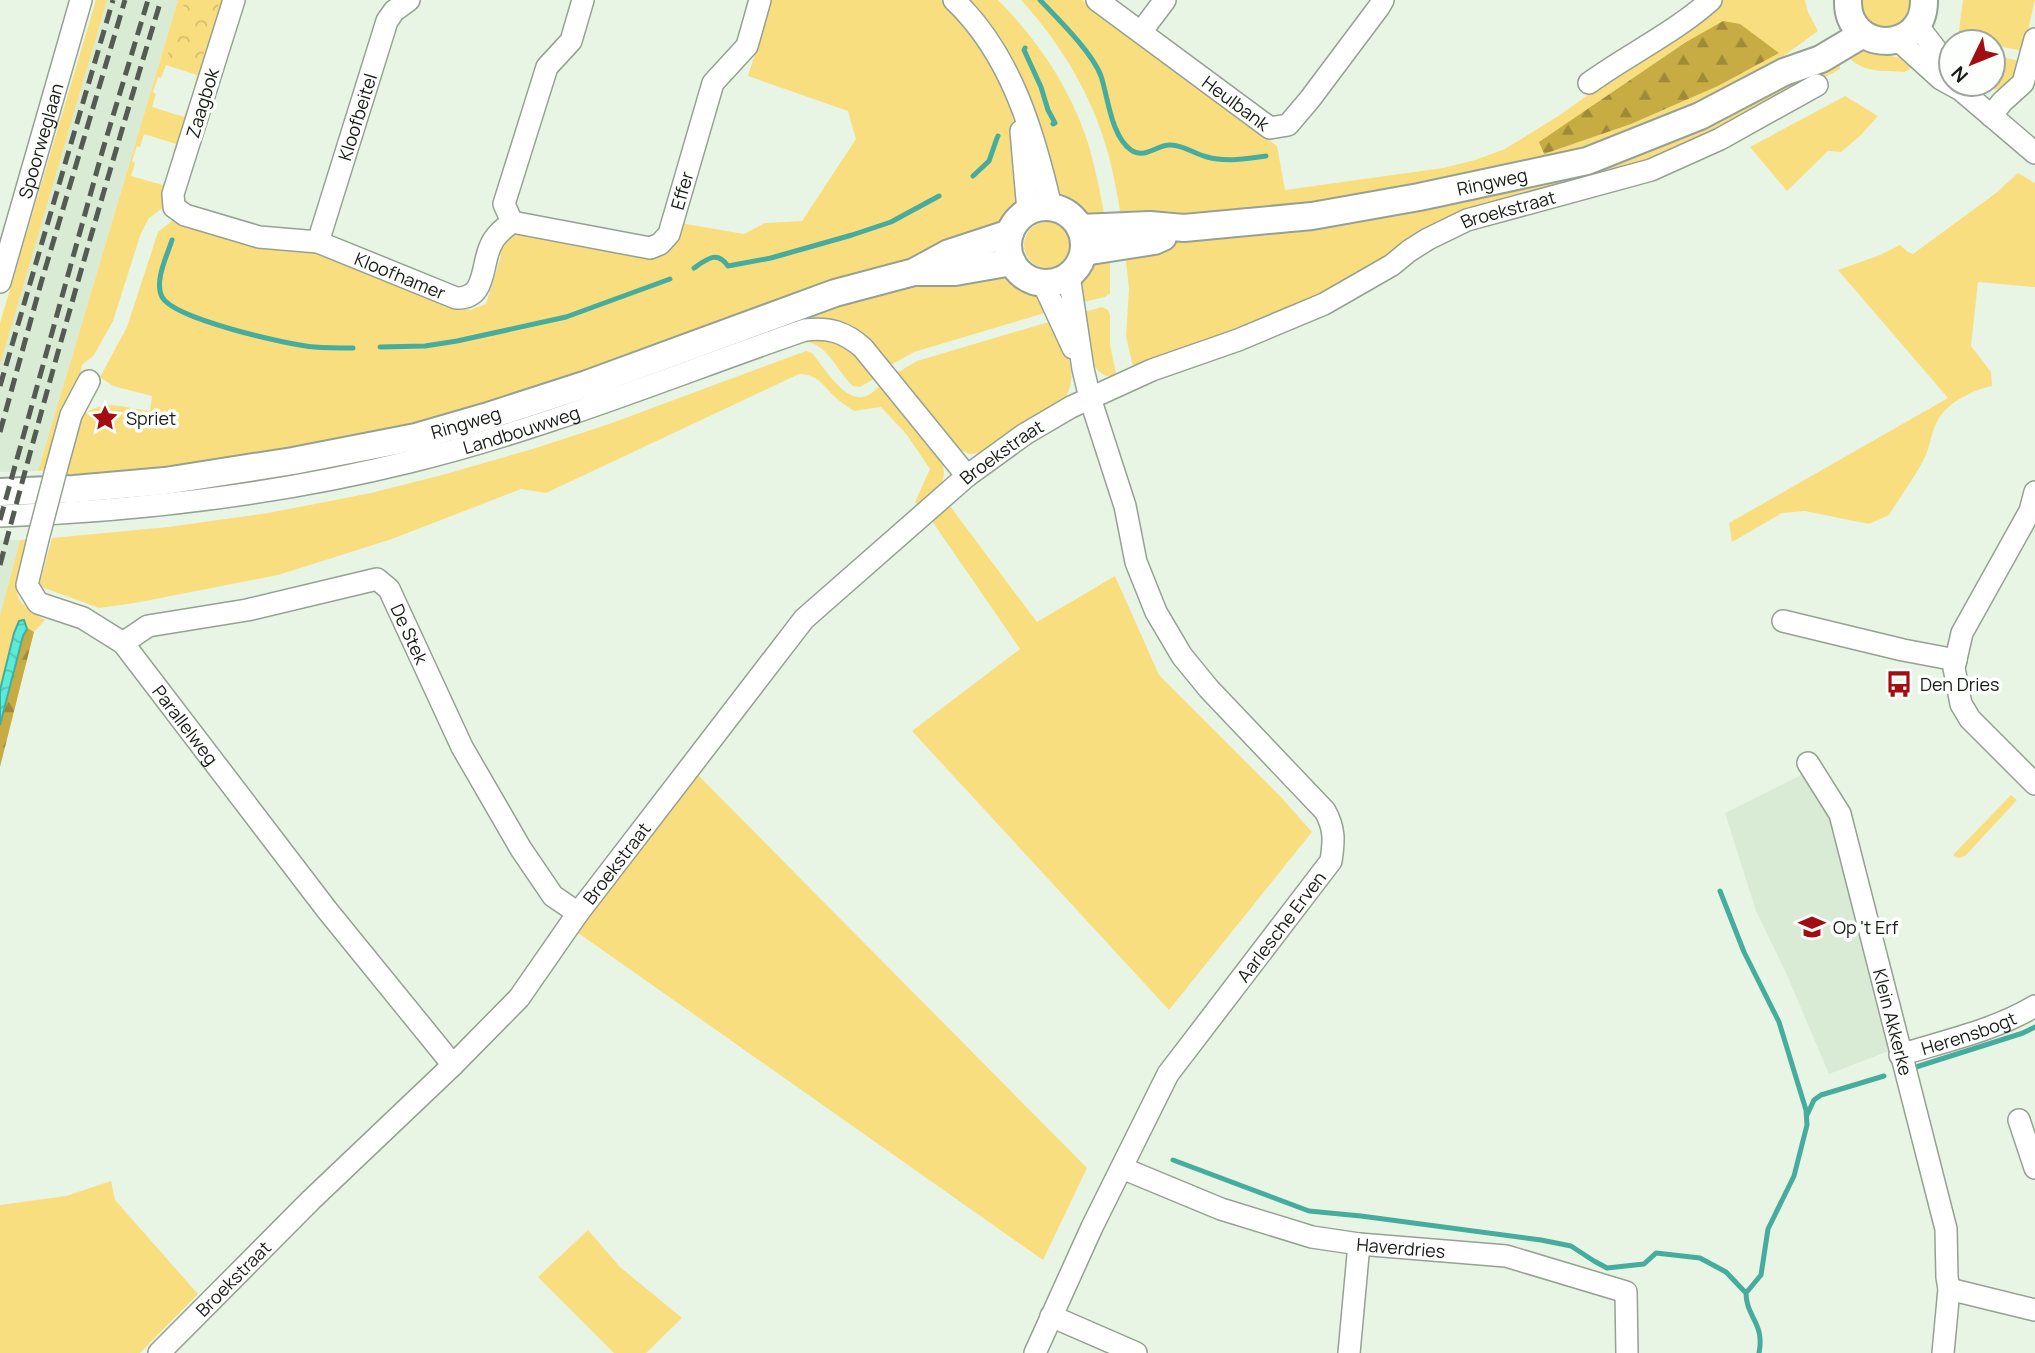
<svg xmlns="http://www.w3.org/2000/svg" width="2035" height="1353" font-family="Manrope,sans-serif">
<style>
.built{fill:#daebd5}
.grass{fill:#f9de7f;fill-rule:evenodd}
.forest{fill:url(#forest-firs)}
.park{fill:url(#park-crowns)}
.water{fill:url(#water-waves);stroke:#46ad9e;stroke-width:2}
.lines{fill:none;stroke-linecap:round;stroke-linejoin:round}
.stream{stroke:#46ad9e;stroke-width:5}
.minor-casing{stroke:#95a192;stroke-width:24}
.major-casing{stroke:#95a192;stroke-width:30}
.minor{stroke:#fff;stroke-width:21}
.major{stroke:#fff;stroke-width:26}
.rail{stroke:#545b52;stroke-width:5;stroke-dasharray:14 7;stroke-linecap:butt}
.minor-bridge-casing{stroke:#95a192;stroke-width:24;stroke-linecap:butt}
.minor-bridge{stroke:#fff;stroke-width:21}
.labels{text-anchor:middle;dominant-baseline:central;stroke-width:7;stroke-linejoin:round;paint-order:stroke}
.street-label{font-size:18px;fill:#171c16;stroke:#fcfffb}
.poi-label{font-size:18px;fill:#171c16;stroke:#fcfffb;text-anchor:start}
</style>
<defs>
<pattern id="forest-firs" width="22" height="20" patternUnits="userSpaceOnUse" patternTransform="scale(1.75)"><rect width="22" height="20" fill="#c7ab43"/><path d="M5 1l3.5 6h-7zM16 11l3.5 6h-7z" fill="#a18a37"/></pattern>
<pattern id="park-crowns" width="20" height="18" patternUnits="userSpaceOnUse" patternTransform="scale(1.75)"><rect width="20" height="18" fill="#f9de7f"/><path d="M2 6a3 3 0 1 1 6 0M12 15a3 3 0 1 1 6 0" fill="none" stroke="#d5be6d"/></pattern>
<pattern id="water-waves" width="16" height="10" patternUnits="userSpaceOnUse" patternTransform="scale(1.75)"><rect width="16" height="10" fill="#5aebd9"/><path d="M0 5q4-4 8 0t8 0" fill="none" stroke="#4ec9ba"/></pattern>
</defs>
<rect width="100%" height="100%" fill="#e8f5e5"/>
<path class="built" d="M99 0H178L38 471 0 472V332Z
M0 540H20L0 616Z
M1805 773 1830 817 1844 859 1889 1051 1829 1074 1786 973 1756 911 1725 813Z"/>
<path class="grass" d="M96 0H107L0 365V323Z
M178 0H227L199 90 194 88 197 75 166 65 161 78 158 77 153 92 156 94 152 107 184 117 189 104 194 105 178 159 172 157 176 144 144 134 140 147 137 146 132 161 135 163 131 176 163 185 168 173 173 174 164 207 149 218 141 233 113 321 94 355 82 365 77 389 47 470 38 471Z
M772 0H942L962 21 981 47 995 72 1012 115 1018 139V204L998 230 524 392 337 444 209 466 64 481 82 415C110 398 120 408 150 411L152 396 113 386 100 377 127 327 158 232 173 220 326 252 470 310 486 304 501 256 498 248 515 232 529 230 657 257C674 254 675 237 680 223L744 234 765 223 802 221 856 139 848 111 748 76Z
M967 0H998C1036 38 1067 83 1085 134 1095 163 1100 193 1106 223 1086 217 1070 206 1057 189Z
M1021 0H1082L1277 146 1285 190 1443 168 1475 160 1505 149 1560 115 1719 0H1805L1808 12 1818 31 1760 73 1697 106 1590 148 1378 194 1241 213 1122 222C1118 199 1114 175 1108 153 1092 95 1061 44 1021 0ZM1723 21 1778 53 1718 86 1631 124 1543 154 1540 142 1686 42Z
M1862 0H1910L1911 7 1904 24 1883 31 1864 18Z
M1963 0H2035L2023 51 1993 45V42H1982L1961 37 1962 33 1959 30Z
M1858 50 1902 58 1914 66 1905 72C1882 70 1860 74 1846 53Z
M1993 55 2020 61C2015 77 2012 85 1995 90L1991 84H1993Z
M1837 57 1840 65V69L1833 73 1685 144 1633 165 1550 191 1331 294 1134 371 1126 336 1129 289 1125 252 1199 237 1269 231 1438 208 1553 182 1606 166Z
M1845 96 1878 116 1860 136 1841 152 1828 151 1787 191 1750 147Z
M2018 173 2035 183V287L1978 282 1971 346 1991 372 1992 386C1972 390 1944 404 1936 424 1931 434 1930 445 1926 455 1916 476 1901 495 1889 515L1869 524 1805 511 1782 513 1732 542 1729 523 1948 398 1838 270 1880 255 1900 245 1908 252 1913 254 1996 193Z
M1024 245a23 23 0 1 1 46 0a23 23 0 1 1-46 0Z
M1110 256V293L1105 297 1079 303C1080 276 1085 267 1110 256Z
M1006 275C1022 285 1039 295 1048 312L914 352 889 366 795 325 793 320 861 297 944 278Z
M1102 307 1108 310 1110 315V345L1116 373 1115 377C1087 379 1084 333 1080 313Z
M1052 321C1064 347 1083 375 1062 402L984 453 970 454 957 449 895 374 917 361Z
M808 338 831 339 851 349 875 378 860 387 853 386C836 371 825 337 799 343L798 342Z
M806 351 812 353C823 366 843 400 862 397 870 396 875 390 881 385L940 458 943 465 944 474 941 488 921 508 915 502 930 469 907 435 881 407 854 411C847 406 840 402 834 396 823 385 817 374 799 374L546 493 521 489 392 539 278 575 135 603 99 608 39 586 52 538 168 527 268 513 371 493 442 475 536 448 609 424Z
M950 506 1037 622 1115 576 1159 675 1281 797 1312 832 1169 1010 912 731 1020 649 932 521Z
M30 539C26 552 13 587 19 599 24 607 36 615 45 620L34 632 26 627 25 621 14 633 0 690V616L20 540Z
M696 773 1087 1168 1043 1260 574 930Z
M2011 795 2017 800 1966 855C1961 858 1958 859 1953 855Z
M111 1181 115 1200 198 1294 140 1353H0V1205L66 1196Z
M588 1230 620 1267 682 1318 646 1353H614L538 1277Z"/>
<path class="forest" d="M1723 21 1740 24 1779 53 1718 86 1631 124 1544 154 1539 142 1686 42Z
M26 627 34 632 0 767V725L23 636 27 629Z"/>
<path class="park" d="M185 0H220L199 68 167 58Z"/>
<path class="water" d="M24 620 27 629 23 636 0 725V690L14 633 19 621Z"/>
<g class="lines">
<path class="stream" d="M1040 0C1058 19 1092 52 1101 76 1108 97 1111 136 1131 150 1145 160 1157 144 1171 145 1183 145 1195 154 1207 157 1225 162 1247 159 1266 156
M1025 48 1024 50 1041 87 1048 110 1055 123 1053 124
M973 176 989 161 997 138 998 136
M172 240C167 256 154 281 162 297 174 319 288 345 315 347 327 348 340 348 353 348
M694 268C707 259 717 250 728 266L771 258 852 235 891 222 939 196
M380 347 425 346 457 341 566 317 670 279
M1720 891 1744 952 1779 1022 1806 1110 1807 1125 1794 1176 1768 1229 1761 1275 1746 1293C1746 1317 1765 1323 1759 1353
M1916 1067 2023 1033 2035 1027
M1807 1115 1814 1100 1821 1095 1884 1076
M1173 1160 1309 1211 1361 1216 1541 1240 1571 1246 1594 1261 1607 1268 1644 1264 1656 1253 1700 1258 1726 1272 1746 1293"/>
<defs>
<g id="minor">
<path id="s1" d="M234 0 173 194 174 207 185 215 259 237 318 242 456 298C486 299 481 268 490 247 494 236 503 229 512 222L504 204 547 67 571 41 583 0"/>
<path d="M954 0C1011 54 1034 133 1051 207"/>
<path id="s2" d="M1097 0 1270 128 1288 125 1310 99 1379 7 1383 0"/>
<path d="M1917 25 1951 69"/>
<path d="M1141 32 1165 0"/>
<path d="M1898 40 1941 79 1961 90 2035 153"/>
<path d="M1589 83C1629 54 1674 33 1711 0"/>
<path d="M1991 116 2002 102 2023 83 2035 39"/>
<path d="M1021 131 1028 211"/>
<path id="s3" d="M512 222 650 248 660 244 669 234 713 83 747 46 760 0"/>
<path id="s4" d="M318 242 387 21 394 11 409 0"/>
<path id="s5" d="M0 282 81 0"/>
<path d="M1043 283 1073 348"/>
<path d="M56 470 71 415 89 381"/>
<path d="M2035 492 2030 511 1962 633 1954 668 1961 704 1970 719 2035 784"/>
<path id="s6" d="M0 516C137 511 275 495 409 462 545 429 674 375 805 330 829 327 845 332 863 348L967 476"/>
<path id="s7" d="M38 539 27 585 38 603 83 618 123 643 327 910 453 1065"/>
<path d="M1783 621 1903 650 1956 660"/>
<path id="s8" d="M123 643 148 626 247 610 377 579 389 589 462 747 521 849 553 896 578 913"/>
<path id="s9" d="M1808 763 1840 814 1946 1229 1947 1277 1949 1289 1943 1353"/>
<path id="s10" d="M1900 1055C1945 1041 1995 1030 2035 1006"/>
<path d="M2019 1120 2035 1168"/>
<path id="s11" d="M1122 1168 1221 1209 1312 1237 1359 1244 1506 1256 1626 1292 1627 1353"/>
<path d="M1949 1289 2035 1310"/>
<path d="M1051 1316 1136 1353"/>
<path id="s12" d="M159 1353 311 1200 453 1065 519 998 578 913 804 619 967 476 1025 434 1071 407 1152 370 1238 340 1324 304 1392 265 1409 251 1428 239 1467 220 1651 170 1720 139 1817 85"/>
<path id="s13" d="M1035 1353 1092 1227 1168 1074 1331 861C1334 841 1335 829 1325 811L1209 689 1182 656 1156 612 1136 562 1125 506 1090 398 1083 369 1069 275"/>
<path d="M1349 1353 1359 1244"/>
</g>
<g id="major">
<path d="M1848 0C1846 54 1925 55 1924 0"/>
<circle cx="1046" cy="245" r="38"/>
<path id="s14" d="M1080 228 1150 225 1184 228 1312 216 1419 197 1587 161 1700 116 1784 72 1821 59 1863 34"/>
<path d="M1084 252 1154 241 1163 237"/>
<path d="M919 272H955L1012 262"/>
<path id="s15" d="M0 492 74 489 165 481 293 461 416 437 485 417 587 384 835 293 914 272 949 253 1010 233"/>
</g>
</defs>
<use href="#minor" class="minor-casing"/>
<use href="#major" class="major-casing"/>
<use href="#minor" class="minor"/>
<use href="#major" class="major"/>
<path class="rail" d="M0 386 113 0
M0 432 41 283 125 0
M0 520 103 149 148 0
M0 565C50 376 104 187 161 0"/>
<defs>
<path id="minor-bridge" d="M38 539 56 470"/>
</defs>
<use href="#minor-bridge" class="minor-bridge-casing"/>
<use href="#minor-bridge" class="minor-bridge"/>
</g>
<defs>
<symbol id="sight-bare" viewBox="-9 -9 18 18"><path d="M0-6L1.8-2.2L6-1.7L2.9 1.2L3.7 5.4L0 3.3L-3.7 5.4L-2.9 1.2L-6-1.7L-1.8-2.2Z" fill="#a40c14" stroke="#fcfffb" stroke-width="2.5" paint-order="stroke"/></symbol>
<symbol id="bus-bare" viewBox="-9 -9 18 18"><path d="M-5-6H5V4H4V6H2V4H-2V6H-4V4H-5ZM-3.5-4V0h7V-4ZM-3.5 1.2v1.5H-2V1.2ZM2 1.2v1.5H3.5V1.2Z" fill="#a40c14" stroke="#fcfffb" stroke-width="2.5" paint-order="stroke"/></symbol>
<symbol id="school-bare" viewBox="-9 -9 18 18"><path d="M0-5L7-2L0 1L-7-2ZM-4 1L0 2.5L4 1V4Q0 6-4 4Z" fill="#a40c14" stroke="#fcfffb" stroke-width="2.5" paint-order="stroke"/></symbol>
</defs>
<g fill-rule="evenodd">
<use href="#sight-bare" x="86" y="399" width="38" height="38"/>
<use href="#bus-bare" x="1880" y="665" width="38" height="38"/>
<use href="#school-bare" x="1793" y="908" width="38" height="38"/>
</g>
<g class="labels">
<g class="street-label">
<text stroke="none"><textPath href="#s2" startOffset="173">Heulbank</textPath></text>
<text transform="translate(202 103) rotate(-73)">Zaagbok</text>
<text stroke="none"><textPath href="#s4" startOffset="131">Kloofbeitel</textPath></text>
<text stroke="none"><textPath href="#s5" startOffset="147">Spoorweglaan</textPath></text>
<text stroke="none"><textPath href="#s14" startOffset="416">Ringweg</textPath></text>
<text stroke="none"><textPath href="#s3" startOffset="210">Effer</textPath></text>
<text stroke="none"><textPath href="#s12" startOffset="1804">Broekstraat</textPath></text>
<text stroke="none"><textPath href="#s1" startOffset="455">Kloofhamer</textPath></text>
<text stroke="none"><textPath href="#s15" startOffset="472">Ringweg</textPath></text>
<text stroke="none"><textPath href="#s6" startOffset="530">Landbouwweg</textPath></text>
<text stroke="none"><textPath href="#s12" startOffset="1239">Broekstraat</textPath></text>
<text stroke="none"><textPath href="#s8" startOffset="329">De Stek</textPath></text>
<text stroke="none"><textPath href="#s7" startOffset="266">Parallelweg</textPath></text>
<text stroke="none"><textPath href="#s12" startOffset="672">Broekstraat</textPath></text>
<text stroke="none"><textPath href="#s13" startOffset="495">Aarlesche Erven</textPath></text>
<text stroke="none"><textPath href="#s9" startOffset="275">Klein Akkerke</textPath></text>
<text stroke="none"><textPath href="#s10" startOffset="72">Herensbogt</textPath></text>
<text stroke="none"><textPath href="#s11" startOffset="292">Haverdries</textPath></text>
<text stroke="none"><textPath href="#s12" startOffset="105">Broekstraat</textPath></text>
</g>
<g class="poi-label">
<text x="126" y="418">Spriet</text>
<text x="1920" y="684">Den Dries</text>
<text x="1833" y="927">Op 't Erf</text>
</g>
</g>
<g transform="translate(1972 63) rotate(227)"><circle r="33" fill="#fcfffb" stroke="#a0a49f" stroke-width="2"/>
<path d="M0-5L12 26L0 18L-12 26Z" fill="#a40c14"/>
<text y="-10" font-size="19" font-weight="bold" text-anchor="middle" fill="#171c16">N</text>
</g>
</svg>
